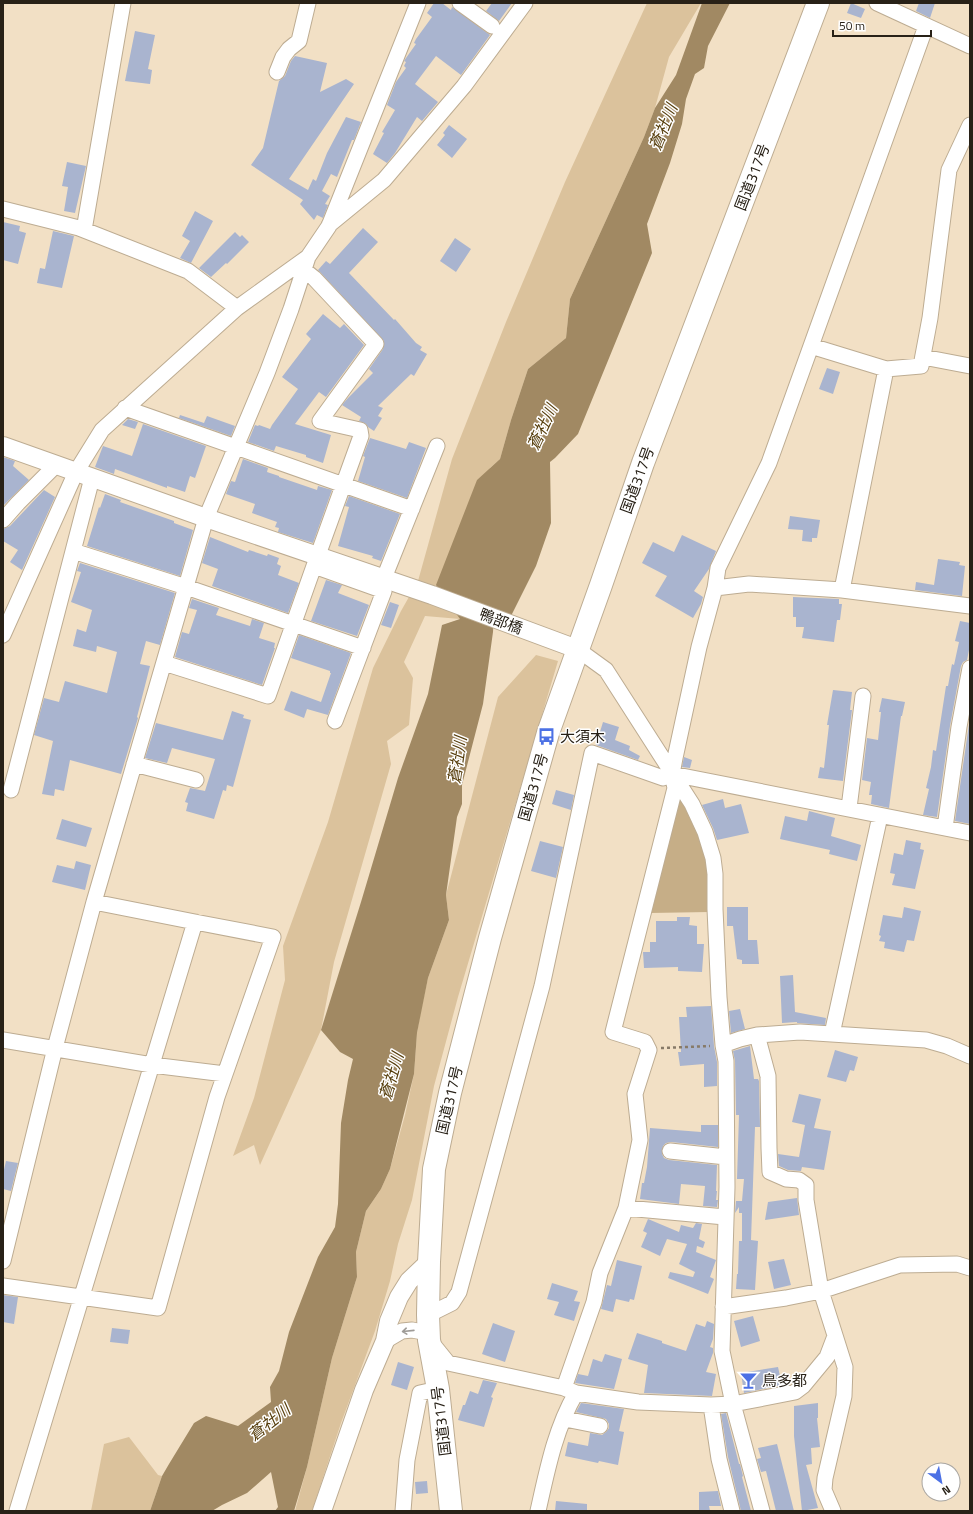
<svg xmlns="http://www.w3.org/2000/svg" width="973" height="1514" font-family="'Titillium Web','Noto Sans JP',sans-serif">
<style>
.green{fill:#dbc29c}
.forest{fill:#c6ae87}
.water{fill:#a18963}
.building{fill:#a9b4cf}
.lines{fill:none;stroke-linecap:round;stroke-linejoin:round}
.minor-casing{stroke:#bdac92;stroke-width:17}
.tertiary-casing{stroke:#bdac92;stroke-width:20}
.trunk-casing{stroke:#bdac92;stroke-width:24}
.path{stroke:#877a68;stroke-width:2.5;stroke-dasharray:3 3;stroke-linecap:butt}
.minor{stroke:#fff;stroke-width:15}
.tertiary{stroke:#fff;stroke-width:18}
.trunk{stroke:#fff;stroke-width:22}
.oneway{stroke:#9e9b97}
.labels{text-anchor:middle;dominant-baseline:central;stroke-width:3;stroke-linejoin:round;paint-order:stroke}
.street-label{font-size:15px;fill:#282117;stroke:#fff}
.poi-label{font-size:15px;fill:#282117;stroke:#fff;text-anchor:start}
.water-label{font-size:16px;font-style:italic;fill:#563d0b;stroke:#fff}
</style>
<rect width="100%" height="100%" fill="#f2e0c5"/>
<path class="green" d="M647 3H701L669 57 655 108 644 137 570 299 566 338 528 369 511 420 500 459 490 468 460 619 425 616 404 662 413 678 409 725 387 741 391 764 334 962 321 1030 260 1165 254 1145 233 1156 254 1098 285 980 283 946 328 822 373 668 401 611 418 581 452 459 506 322 565 182Z
M536 655 558 661 458 997 434 1086 412 1200 398 1244 390 1281 375 1331 341 1423 312 1511H295L307 1467 332 1358 357 1277 356 1252 366 1211 381 1189 390 1169 405 1115 414 1074 417 1033 421 1010 428 978 449 920 446 895 498 697Z
M129 1437 158 1475 162 1476 150 1511H91L104 1444Z"/>
<path class="forest" d="M677 793 693 818 713 874 709 912 650 913Z"/>
<path class="water" d="M702 3H730L708 46 704 68 695 74 686 99 682 124 670 163 647 224 652 253 578 434 555 458 550 462 551 523 536 566 511 616 494 613 493 632 483 704 462 785V804L457 817 446 895 449 920 428 978 417 1033 414 1074 390 1169 381 1189 366 1211 356 1252 357 1277 332 1358 307 1467 294 1511H275L278 1507 271 1472 247 1493 222 1505 212 1511H150L162 1476 169 1464 194 1423 206 1416 238 1426 271 1402 270 1387 279 1371 289 1332 318 1257 335 1227 338 1204 341 1123 348 1080 353 1059 340 1052 321 1030 361 902 398 778 428 694 442 625 460 619 436 585 477 480 500 459 511 420 528 369 566 338 570 299 644 137 655 108 676 75Z"/>
<path class="building" d="M434 3H442L451 10 452 7 490 35 461 75 436 56 415 84 438 102 422 121 417 117 395 153 387 163 373 154 384 133 382 132 395 110 387 105 396 82 406 68 404 66 406 62 404 61 406 58 416 44 414 43 416 39 432 17 427 13Z
M492 3H512L499 21 486 11Z
M851 3 865 9 861 18 847 13Z
M919 3H935L930 18 916 11Z
M135 31 155 35 148 69 152 70 150 84 125 81Z
M295 56 327 63 320 92 346 79 354 84 289 179 308 190 313 179 316 181 327 153 346 117 361 122 354 140H352L337 177 331 174 322 191 330 196 325 204 328 205 323 218 317 215 314 220 300 204 303 200 251 165 263 148 279 81 285 76 291 61Z
M449 125 467 139 452 158 437 145 445 135 443 133Z
M67 162 86 166 75 213 64 211 68 187 62 186Z
M195 211 213 221 191 263 180 258 190 241 182 236Z
M3 222 20 226 19 231 26 233 18 264 3 260Z
M363 228 378 242 349 273 394 320 395 319 416 343 422 347 420 350 427 354 414 376 411 374 378 406 383 408 378 416 382 418 374 431 368 427 366 424 359 421 361 417 342 405 348 398 373 373 369 369 383 349 384 341 318 270 326 261 330 264Z
M53 231 74 236 62 288 37 283 40 268 45 269Z
M235 232 240 237 242 235 249 242 227 264 226 263 211 277 199 268Z
M455 238 471 249 456 272 440 261Z
M323 314 340 328 344 324 364 345 326 397 319 392 295 424 331 435 323 463 306 457V455L276 446 274 451 248 442 255 425 258 426 259 425 270 429 272 425 298 389 282 377 311 339 306 334Z
M827 368 840 372 833 394 819 389Z
M180 415 204 423 207 416 235 426 231 436 179 418Z
M128 419 138 422 135 429 122 425Z
M143 424 206 446 195 478 190 476 185 492 167 486V488L115 469 114 474 95 467 103 446 132 456Z
M370 438 406 449 409 442 426 448 407 498 358 481 365 457 363 456Z
M3 457 15 461 13 466 29 480 3 506Z
M243 459 268 468 267 472 279 476V477L317 490 318 486 332 490 313 543 278 532 279 528 275 527 277 522 252 513 255 504 226 494 231 481 235 482Z
M44 490 55 497 22 570 10 562 18 550 3 541V529L10 526Z
M105 494 121 500 120 502 174 521V523L193 530 180 576 87 546 99 507 100 508Z
M349 496 400 514 381 561 372 558 373 556 338 546 349 507 345 506Z
M790 516 820 520 817 538H812V542L802 541 803 530 788 529Z
M682 535 716 551 709 569 694 591 703 597 701 604 693 618 655 596 667 576 642 563 653 542 674 552Z
M210 537 248 552 249 550 267 556 268 554 279 558 277 564 281 566 278 575 299 583 288 613 212 586 218 569 202 563Z
M938 559 960 562 959 565 965 566 962 596 915 590 916 582 934 585Z
M80 563 175 593 160 645 146 641 140 664 150 666 137 717 138 718 121 774 70 760 64 791 55 789 54 796 42 794 53 741 34 735 44 698 59 702 65 681 107 693 117 652 97 646 96 652 73 646 77 629 86 632 92 610 71 602 81 572 77 571Z
M326 580 342 585 338 593 369 605 357 636 311 621Z
M793 597 839 599V604H842L840 620H837L834 642 802 638 804 627H796V617H793Z
M192 599 219 608 216 615 250 626 252 619 264 623 259 638 275 643 274 648H275L262 685 175 657 182 632 189 634 197 610 189 608Z
M390 602 399 605 391 628 381 625Z
M960 621 970 623V645L967 660 963 662 961 666 950 726 937 817 923 815 929 789 926 788 931 767 933 750 936 751 946 686H948L952 664 954 665 959 642 955 641Z
M299 635 351 653 328 715 307 709 304 718 284 710 291 691 321 702 331 673H330V671L291 658Z
M833 690 852 692 850 710H852L843 781 818 778 820 767 824 768 829 725H827Z
M882 698 905 702 902 716H901L889 808 871 804 872 795H869L871 782 862 780 867 738 878 740 881 712H879Z
M232 711 244 715 243 718 251 720 233 787 227 785 226 791 223 790 214 819 186 811 188 803 185 802 190 788 205 791 215 759 172 748 167 763 145 758 156 723 223 740Z
M970 717V824L955 821Z
M603 722 619 727 615 740 630 746 629 750 640 756 638 760 596 745Z
M684 757 692 760 690 768 682 767Z
M556 790 574 795 571 810 552 804Z
M723 799 725 808 741 804 749 833 717 840 713 828 702 805Z
M809 811 835 818 831 836 861 845 857 861 829 854 830 850 780 839 785 816 807 821Z
M62 819 92 828 86 847 56 839Z
M906 840 921 843 920 849 924 850 915 889 892 885 895 874 890 873 894 853 903 855Z
M540 841 563 847 556 878 531 871Z
M76 861 91 865 85 890 52 882 57 865 74 869Z
M727 907H748V940H757L759 964H742V960L737 959 733 926H727Z
M904 907 921 911 914 941 907 940 904 952 884 948 885 942 879 941 881 936 879 935 883 915 902 918Z
M677 917H690L689 925 697 926V944H704L702 972 678 971V967L644 968 643 952H650V942H656V921H677Z
M793 975 795 1012 826 1018 825 1025 797 1023V1022L782 1023 780 976Z
M711 1006 714 1046 717 1062V1086L704 1087V1064L680 1066 678 1052H681L679 1017H687L686 1007Z
M740 1009 745 1029 731 1033 729 1011Z
M750 1046 754 1079H758L759 1081 760 1127H755L751 1240 758 1241 755 1290 736 1289 737 1274H738L739 1241H742V1213H739V1207L735 1213 736 1201H742L744 1179H737L739 1115H736L735 1061 733 1051Z
M835 1050 858 1057 854 1071 850 1070 846 1082 827 1077Z
M799 1094 821 1099 814 1128 831 1131 824 1170 802 1167 801 1171 788 1170 779 1166 778 1154 799 1157 805 1125 792 1122Z
M701 1125H718V1147L671 1142 666 1143 663 1146 662 1154 664 1158 669 1160 717 1165 716 1191H717L716 1200H718L717 1207 703 1206 705 1186 681 1184 679 1204 640 1199 642 1183H644L647 1167 650 1128 701 1132Z
M6 1161 18 1163 11 1191 3 1189V1174Z
M797 1198 799 1215 765 1220 768 1202Z
M648 1219 679 1232 681 1225 693 1228 696 1223 702 1224 699 1239 705 1242 703 1248 697 1246 696 1252 716 1260 710 1277 714 1279 708 1294 668 1278 670 1272 693 1277 695 1272 679 1264 687 1244 667 1239 660 1256 641 1247 647 1233 643 1231Z
M784 1259 791 1285 774 1289 768 1262Z
M617 1260 642 1266 634 1300 630 1299 629 1302 616 1299 613 1312 601 1309 607 1285 611 1286Z
M552 1283 578 1291 574 1301 580 1302 574 1321 554 1315 559 1302 547 1299Z
M3 1295 18 1297 14 1324 3 1322Z
M753 1316 760 1341 741 1347 734 1321Z
M707 1321 714 1324 713 1339 710 1347 713 1348V1353L706 1372 716 1374 712 1396 644 1393 648 1365 628 1359 637 1333 662 1341V1343L686 1351 696 1324 705 1327Z
M493 1323 515 1331 505 1362 482 1354Z
M112 1328 130 1330 128 1344 110 1342Z
M605 1354 622 1359 614 1389 575 1383 578 1374 588 1376 593 1359 602 1362Z
M398 1362 414 1367 407 1390 391 1385Z
M778 1367 782 1385 744 1393 741 1373Z
M483 1380 497 1383 491 1397 493 1398 484 1427 458 1420 463 1405H465L470 1391 478 1394Z
M581 1403 624 1409 619 1431 624 1432 618 1465 599 1461 598 1463 565 1456 568 1442 588 1446 590 1433 602 1435 606 1432 609 1428V1424L606 1419 576 1412Z
M818 1403V1418H817L820 1447 811 1448 812 1464 806 1465 818 1508 802 1511 794 1436V1406Z
M726 1413 739 1464H740L743 1476 742 1477 751 1511H741L728 1457 721 1414Z
M777 1444 794 1511H776L766 1471 761 1472 757 1459 761 1458 758 1448Z
M427 1481 428 1493 416 1494 415 1482Z
M718 1491 721 1506H709L710 1511H699V1492Z
M556 1501 587 1504V1511H555Z"/>
<g class="lines">
<defs>
<path id="minor" d="M460 3 492 26
M877 3 970 46
M277 72 283 57 289 49 299 41 308 3
M3 209 79 228 188 271 237 308
M329 225 384 180 464 86 525 3
M84 230 123 3
M304 270 314 278 376 344 320 421 360 430 361 436 314 566 384 591 335 721
M811 346 886 369 921 366 930 318 949 170 970 125
M923 357 970 366
M125 408 412 509
M3 520 18 503 56 465
M73 551 186 587 363 648
M384 578 437 446
M715 588 749 584 842 590 970 606
M842 590 886 369
M3 635 76 472 102 430 237 308 308 257
M577 649 606 670 692 804 705 832 713 858 715 874V909L719 997 723 1045 726 1061 727 1187 722 1351 733 1404 762 1511
M164 663 268 696 314 566
M134 764 196 780
M11 790 92 478
M849 808 863 696
M945 828 959 727 970 668
M832 1034 880 816
M3 1040 152 1065 225 1074
M723 1045 740 1039 757 1035
M670 1151 726 1157
M626 1208 725 1217
M3 1261 55 1048 94 902 206 518 267 373 291 309 308 257 329 226 418 3
M3 1286 158 1308 217 1097 273 937 195 922
M723 1307 786 1298 821 1291 900 1265 957 1264 970 1268
M428 1315 452 1303 459 1292 542 986 592 753 663 778 672 774 970 833
M385 1341 402 1331 412 1330 423 1332 448 1363 564 1388 576 1393 638 1402 711 1405 733 1404 795 1392 803 1386 827 1357 835 1336
M564 1388 594 1302 600 1273 626 1208 640 1140 635 1094 649 1050 645 1042 613 1032 675 788 672 774 675 758 699 647 715 588 718 568 769 463 926 26
M711 1405 719 1459 732 1511
M565 1419 600 1426
M17 1511 195 922 94 902
M403 1511 407 1460 420 1393 438 1389
M538 1511C547 1471 555 1429 576 1393
M833 1511 824 1490 825 1478 844 1396 845 1367 821 1291 806 1200V1185L799 1180 786 1179 770 1172 769 1148 768 1076 757 1035 800 1032 926 1040 947 1046 970 1056"/>
<path id="tertiary" d="M3 446 206 518 432 595 577 649
M322 1511 364 1390 385 1341 389 1321 399 1297 409 1281 429 1262"/>
<path id="trunk" d="M451 1511 438 1389 429 1340 428 1315 429 1262 434 1169 450 1093 490 938 548 733 601 585 643 463 818 3"/>
</defs>
<use href="#minor" class="minor-casing"/>
<use href="#tertiary" class="tertiary-casing"/>
<use href="#trunk" class="trunk-casing"/>
<path class="path" d="M661 1048 710 1046"/>
<use href="#minor" class="minor"/>
<use href="#tertiary" class="tertiary"/>
<use href="#trunk" class="trunk"/>
</g>
<defs><path id="oneway-shaft" d="M-6 0H5M1.5-3L5.5 0L1.5 3" fill="none" stroke-width="1.6" stroke-linecap="round" stroke-linejoin="round"/></defs>
<use class="oneway" href="#oneway-shaft" transform="translate(408 1331) rotate(174)"/>
<defs>
<symbol id="bus-bare" viewBox="-9 -9 18 18"><path d="M-5-6H5V4H4V6H2V4H-2V6H-4V4H-5ZM-3.5-4V0h7V-4ZM-3.5 1.2v1.5H-2V1.2ZM2 1.2v1.5H3.5V1.2Z" fill="#4c71e5" stroke="#fff" stroke-width="2.5" paint-order="stroke"/></symbol>
<symbol id="bar-bare" viewBox="-9 -9 18 18"><path d="M-6-5H6L.8 .8V4.5H3.5V6h-7V4.5H-.8V.8Z" fill="#4c71e5" stroke="#fff" stroke-width="2.5" paint-order="stroke"/></symbol>
</defs>
<g fill-rule="evenodd">
<use href="#bus-bare" x="534" y="724" width="25" height="25"/>
<use href="#bar-bare" x="736" y="1368" width="25" height="25"/>
</g>
<g class="labels">
<g class="street-label">
<text transform="translate(752 177) rotate(-69)">国道317号</text>
<text transform="translate(637 480) rotate(-70)">国道317号</text>
<text transform="translate(501 621) rotate(21)">鴨部橋</text>
<text transform="translate(533 787) rotate(-74)">国道317号</text>
<text transform="translate(449 1100) rotate(-77)">国道317号</text>
<text transform="translate(441 1421) rotate(-97)">国道317号</text>
</g>
<g class="poi-label">
<text x="560" y="736">大須木</text>
<text x="762" y="1380">鳥多都</text>
</g>
<g class="water-label">
<text transform="translate(663 127) rotate(-68)">蒼社川</text>
<text transform="translate(542 427) rotate(-65)">蒼社川</text>
<text transform="translate(457 760) rotate(-82)">蒼社川</text>
<text transform="translate(391 1076) rotate(-74)">蒼社川</text>
<text transform="translate(269 1422) rotate(-38)">蒼社川</text>
</g>
</g>
<rect width="973" height="1514" fill="none" stroke="#282117" stroke-width="8"/>
<g transform="translate(941 1482) rotate(148)"><circle r="19" fill="#ffffff" stroke="#a9a6a2"/>
<path d="M0-3L7 15L0 10L-7 15Z" fill="#4c71e5"/>
<text y="-6" font-size="11" font-weight="bold" text-anchor="middle" fill="#282117">N</text>
</g>
<path d="M833 30v6h98v-6" fill="none" stroke="#282117" stroke-width="2"/>
<text x="839" y="30" font-size="12" fill="#282117" stroke="#ffffff" stroke-width="3" paint-order="stroke">50 m</text>
</svg>
